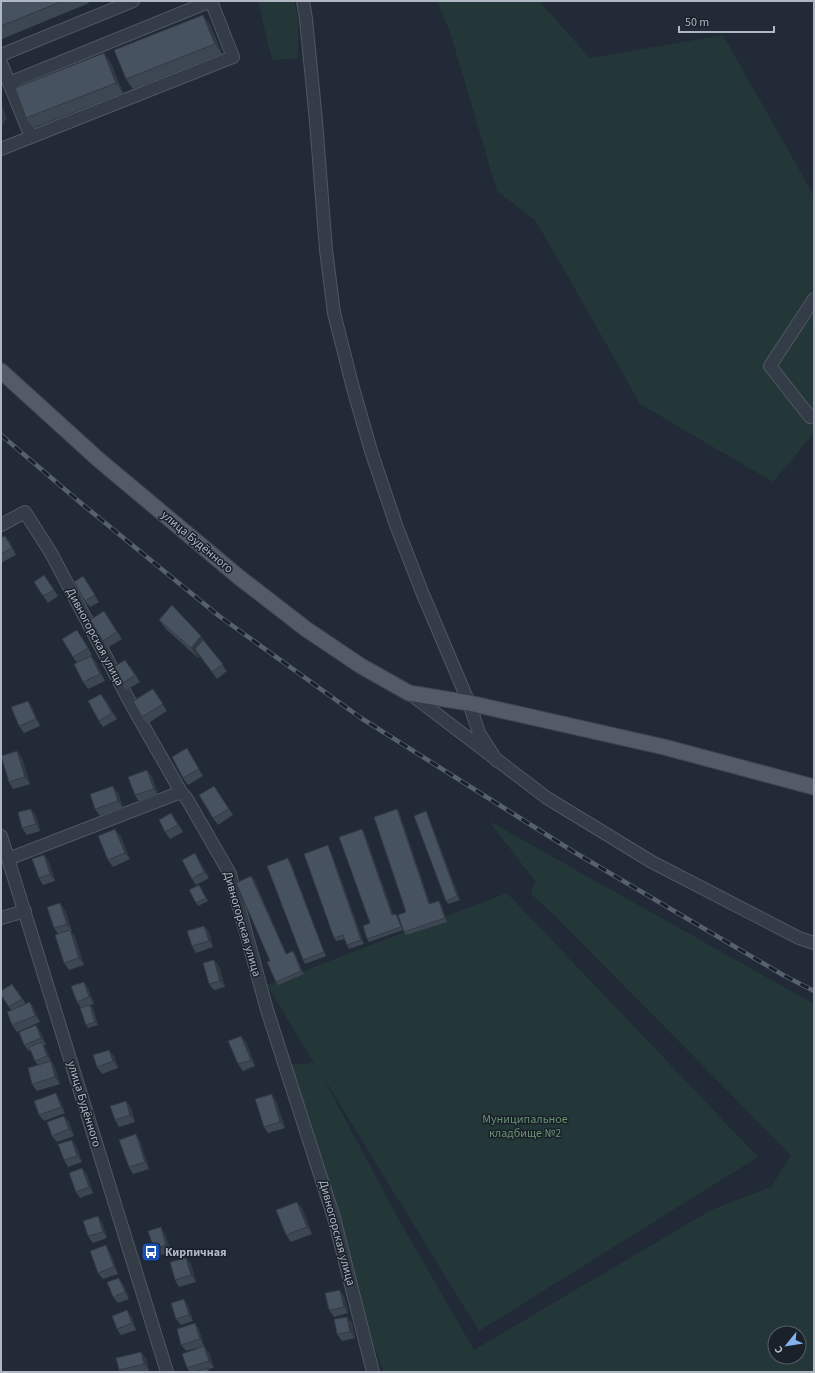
<svg xmlns="http://www.w3.org/2000/svg" width="815" height="1373" font-family="'Source Sans 3',sans-serif">
<style>
.green{fill:#243738;fill-rule:evenodd}
.lines{fill:none;stroke-linecap:round;stroke-linejoin:round}
.minor-casing{stroke:#4f5761;stroke-width:14}
.major-casing{stroke:#3e4550;stroke-width:17}
.minor{stroke:#343c47;stroke-width:12}
.major{stroke:#525b67;stroke-width:15}
.rail-casing{stroke:#56616d;stroke-width:4.5}
.rail{stroke:#1a212b;stroke-width:3;stroke-dasharray:9;stroke-linecap:butt}
.wall{fill:#3d4753}
.shaded-wall{fill:#323943}
.building{fill:#475260;stroke:#323943}
.labels{text-anchor:middle;dominant-baseline:central;stroke-width:3;stroke-linejoin:round;paint-order:stroke}
.street-label{font-size:12px;fill:#afb7c3;stroke:#1a212b}
.park-label{font-size:12px;fill:#689270;stroke:#1a212b}
.poi-label{font-size:12px;font-weight:bold;fill:#afb7c3;stroke:#1a212b;text-anchor:start}
</style>
<rect width="100%" height="100%" fill="#212a36"/>
<path class="green" d="M258 1H294L298 19V58L272 60Z
M437 1H539L590 58 723 35 814 196V433L773 482 640 404 569 278 535 220 497 191 450 32Z
M489 821 814 1004V1372H383L366 1321 291 1065 314 1063 267 985 507 893 758 1157 479 1331 320 1072 399 1220 474 1350 711 1210 771 1187 791 1155 556 917 531 894 535 881ZM775 1333H799V1357H775Z"/>
<g class="lines">
<defs>
<path id="minor" d="M303 1 306 19 316 121 326 250 334 313 353 388 371 451 396 525 422 592 469 703 479 733 497 761
M1 55 133 1
M1 63 31 137
M9 83 211 1
M1 149 233 57 211 1
M810 417 770 366 814 299
M1 525 25 512 51 553 131 704 181 792 187 799 230 874 267 1010 334 1218 373 1372
M409 693 547 798 652 862 799 938 814 943
M1 836 167 1372
M8 859 181 792
M1 918 25 911"/>
<path id="major" d="M1 371 99 460 240 578 306 629 361 666 409 693 469 703 664 747 814 787"/>
</defs>
<use href="#minor" class="minor-casing"/>
<use href="#major" class="major-casing"/>
<use href="#minor" class="minor"/>
<use href="#major" class="major"/>
<defs>
<path id="rail" d="M1 435 82 504 219 616 361 718 574 852 783 975 814 991"/>
</defs>
<use href="#rail" class="rail-casing"/>
<use href="#rail" class="rail"/>
</g>
<path class="wall" d="M1 1H88L89 3 2 39 1 38Z
M210 24 222 54 133 89 126 79Z
M104 53 111 63 123 93 33 128 26 118Z
M1 538 10 542 16 555 1 563Z
M44 575 58 596 48 603 34 582Z
M83 576 99 602 90 607 85 601Z
M109 618 122 639 107 648 103 641Z
M159 620 201 636 227 671 217 679 200 656 198 658 166 629Z
M82 637 92 655 87 658 91 656 96 662 105 681 88 689 83 682 77 663 73 657Z
M130 666 140 682 126 690 122 684Z
M153 689 167 711 147 724 142 717Z
M106 700 117 719 103 727 99 721Z
M28 701 32 707 40 726 24 733 19 726Z
M187 748 203 776 188 785 183 778Z
M17 751 22 758 30 784 13 789 9 782Z
M147 770 152 777 158 795 139 802 135 795Z
M214 786 233 815 218 825 213 818Z
M118 793 123 808 100 816 95 809Z
M397 809 399 812 430 904H441L447 922 406 935 404 932 406 912Z
M426 811 428 815 460 900 448 904 446 901Z
M36 815 40 831 27 835 22 828Z
M176 820 183 832 170 839 165 832Z
M362 829 364 832 393 915 396 914 398 918 403 930 369 942 367 939 370 923Z
M120 835 130 859 113 867 108 860Z
M330 849 364 944 349 949 344 939 336 941 334 938Z
M195 853 199 860 209 878 196 885 192 879Z
M44 855 49 862 55 881 43 885 39 878Z
M290 861 326 956 305 964 303 960Z
M251 876 254 879 286 954 293 951 295 954 304 974 278 985 276 982 270 961Z
M199 885 208 901 198 906 196 903Z
M65 910 72 931H71L75 937 84 965 69 970 64 963 58 934 54 928Z
M204 926 209 932 213 947 196 953 192 946Z
M219 966 225 987 214 990 209 984Z
M84 982 88 988 94 1004 90 1005 93 1008 98 1025 88 1028 86 1025 81 1008 77 1002Z
M17 990 26 1004 30 1002 34 1009 40 1022 17 1032 12 1025 11 1010 1 995Z
M40 1031 46 1045H44L46 1049 52 1063 55 1068 60 1084 37 1091 32 1084 38 1065 35 1061 31 1051H29L24 1045Z
M241 1036 246 1042 255 1066 243 1071 238 1064Z
M114 1056 118 1068 102 1074 97 1067Z
M60 1100 65 1113 44 1121 39 1115Z
M126 1101 131 1108 135 1122 119 1127 115 1120Z
M276 1101 285 1128 268 1133 264 1127Z
M64 1116 69 1122 74 1136 57 1142 52 1136Z
M136 1134 140 1141 149 1169 133 1174 129 1167Z
M76 1146 82 1162 68 1167 64 1160Z
M82 1168 87 1175 93 1193 80 1198 76 1192Z
M302 1208 312 1234 291 1242 286 1235Z
M98 1216 102 1223 107 1238 93 1243 88 1236Z
M165 1234 171 1252 158 1256 154 1249Z
M110 1252 118 1274 103 1279 98 1273Z
M186 1258 191 1264 196 1282 179 1287 175 1280Z
M123 1284 129 1299 118 1303 113 1297Z
M344 1296 348 1313 334 1317 329 1310Z
M188 1306 193 1321 181 1325 176 1319Z
M132 1317 136 1330 121 1335 117 1329Z
M347 1317 352 1323 355 1338 342 1341 337 1334Z
M195 1323 199 1330 204 1346 186 1351 181 1345Z
M209 1353 214 1368 208 1369 210 1372H190L187 1368Z
M146 1358 149 1371 144 1372H121L119 1370Z"/>
<path class="shaded-wall" d="M203 15 210 24 222 54 215 44Z
M104 53 111 63 123 93 116 83Z
M1 102 7 118 1 128Z
M5 536 10 542 16 555 12 548Z
M104 611 109 618 122 639 117 632Z
M77 630 82 637 92 655 88 648Z
M201 636 208 646 195 649 200 656 198 658 191 648Z
M91 656 96 662 105 681 100 674Z
M101 694 106 700 117 719 112 713Z
M28 701 32 707 40 726 36 719Z
M17 751 22 758 30 784 25 777Z
M147 770 152 777 158 795 154 789Z
M113 786 118 793 123 808 118 801Z
M31 809 36 815 40 831 36 824Z
M397 809 399 812 431 908 429 904Z
M426 811 428 815 460 900 457 896Z
M171 813 176 820 183 832 178 825Z
M115 829 120 835 130 859 125 853Z
M362 829 364 832 395 919 392 915Z
M328 845 330 849 364 944 361 940Z
M195 853 199 860 209 878 204 872Z
M44 855 49 862 55 881 50 874Z
M288 858 290 861 326 956 324 952Z
M251 876 254 879 288 957 286 954Z
M439 901 441 904 447 922 445 918Z
M60 903 65 910 72 931 67 924Z
M396 914 398 918 403 930 401 927Z
M204 926 209 932 213 947 209 941Z
M70 930 75 937 84 965 79 958Z
M293 951 295 954 304 974 301 971Z
M214 960 219 966 225 987 220 981Z
M84 982 88 988 94 1004 89 997Z
M30 1002 34 1009 40 1022 35 1016Z
M90 1005 93 1008 98 1025 95 1022Z
M36 1025 40 1031 46 1045 41 1038Z
M241 1036 246 1042 255 1066 251 1060Z
M42 1042 46 1049 52 1063 47 1056Z
M109 1050 114 1056 118 1068 113 1061Z
M51 1061 55 1068 60 1084 55 1077Z
M56 1093 60 1100 65 1113 61 1107Z
M272 1094 276 1101 285 1128 280 1122Z
M126 1101 131 1108 135 1122 130 1115Z
M64 1116 69 1122 74 1136 69 1129Z
M136 1134 140 1141 149 1169 145 1162Z
M72 1140 76 1146 82 1162 77 1156Z
M82 1168 87 1175 93 1193 89 1187Z
M297 1202 302 1208 312 1234 307 1227Z
M98 1216 102 1223 107 1238 103 1232Z
M161 1227 165 1234 171 1252 166 1245Z
M106 1245 110 1252 118 1274 114 1267Z
M186 1258 191 1264 196 1282 191 1275Z
M119 1278 123 1284 129 1299 125 1292Z
M340 1290 344 1296 348 1313 344 1307Z
M184 1299 188 1306 193 1321 189 1315Z
M127 1310 132 1317 136 1330 132 1323Z
M347 1317 352 1323 355 1338 350 1332Z
M195 1323 199 1330 204 1346 200 1339Z
M204 1346 209 1353 214 1368 209 1361Z
M141 1352 146 1358 149 1371 144 1364Z"/>
<path class="building" d="M1 1H63L1 26Z
M203 15 215 44 126 79 114 50Z
M104 53 116 83 26 118 15 88Z
M5 536 12 548 1 554V538Z
M44 575 54 590 43 596 34 582Z
M83 576 95 595 85 601 74 582Z
M172 605 201 636 191 648 159 620Z
M104 611 117 632 103 641 90 620Z
M77 630 88 648 73 657 62 639Z
M203 640 223 664 212 672 195 649Z
M91 656 100 674 83 682 74 664Z
M125 660 135 675 122 684 112 668Z
M153 689 163 704 142 717 133 701Z
M101 694 112 713 99 721 88 701Z
M28 701 36 719 19 726 11 707Z
M187 748 199 769 183 778 172 757Z
M17 751 25 777 9 782 1 756Z
M147 770 154 789 135 795 128 777Z
M113 786 118 801 95 809 90 794Z
M214 786 229 809 213 818 199 795Z
M31 809 36 824 22 828 18 812Z
M397 809 429 904 439 901 445 918 404 932 398 915 406 912 374 817Z
M426 811 457 896 446 901 414 816Z
M171 813 178 825 165 832 159 820Z
M115 829 125 853 108 860 98 836Z
M362 829 392 915 396 914 401 927 367 939 363 926 370 923 339 837Z
M328 845 361 940 347 945 343 935 334 938 304 854Z
M195 853 204 872 192 879 182 860Z
M44 855 50 874 39 878 32 859Z
M288 858 324 952 303 960 267 866Z
M251 876 286 954 293 951 301 971 276 982 267 962 270 961 236 883Z
M199 885 206 898 196 903 189 890Z
M60 903 67 924 54 928 47 907Z
M204 926 209 941 192 946 187 931Z
M70 930 79 958 64 963 55 935Z
M214 960 220 981 209 984 203 963Z
M84 982 89 997 77 1002 71 986Z
M12 984 22 999 9 1007 1 995V991Z
M30 1002 35 1016 12 1025 7 1012Z
M90 1005 95 1022 86 1025 80 1008Z
M36 1025 41 1038 24 1045 19 1032Z
M241 1036 251 1060 238 1064 228 1041Z
M42 1042 47 1056 35 1061 29 1047Z
M109 1050 113 1061 97 1067 93 1055Z
M51 1061 55 1077 32 1084 28 1068Z
M56 1093 61 1107 39 1115 34 1101Z
M272 1094 280 1122 264 1127 255 1099Z
M126 1101 130 1115 115 1120 110 1106Z
M64 1116 69 1129 52 1136 47 1122Z
M136 1134 145 1162 129 1167 119 1140Z
M72 1140 77 1156 64 1160 58 1144Z
M82 1168 89 1187 76 1192 69 1173Z
M297 1202 307 1227 286 1235 276 1210Z
M98 1216 103 1232 88 1236 83 1221Z
M161 1227 166 1245 154 1249 148 1231Z
M106 1245 114 1267 98 1273 90 1251Z
M186 1258 191 1275 175 1280 170 1262Z
M119 1278 125 1292 113 1297 107 1282Z
M340 1290 344 1307 329 1310 325 1293Z
M184 1299 189 1315 176 1319 171 1303Z
M127 1310 132 1323 117 1329 112 1316Z
M347 1317 350 1332 337 1334 334 1319Z
M195 1323 200 1339 181 1345 177 1329Z
M204 1346 209 1361 187 1368 182 1354Z
M141 1352 144 1364 119 1370 116 1358Z
M207 1368 209 1372H194Z"/>
<defs>
<symbol id="bus-square" viewBox="-11 -11 22 22"><rect x="-9" y="-9" width="18" height="18" rx="4" fill="#1a4fb4" stroke="#1a212b"/><path d="M-5-6H5V4H4V6H2V4H-2V6H-4V4H-5ZM-3.5-4V0h7V-4ZM-3.5 1.2v1.5H-2V1.2ZM2 1.2v1.5H3.5V1.2Z" fill="#fff"/></symbol>
</defs>
<g fill-rule="evenodd">
<use href="#bus-square" x="140" y="1241" width="22" height="22"/>
</g>
<g class="labels">
<g class="street-label">
<text transform="translate(197 542) rotate(40)">улица Будённого</text>
<text transform="translate(95 637) rotate(62)">Дивногорская улица</text>
<text transform="translate(242 924) rotate(74)">Дивногорская улица</text>
<text transform="translate(84 1104) rotate(73)">улица Будённого</text>
<text transform="translate(337 1233) rotate(75)">Дивногорская улица</text>
</g>
<g class="park-label">
<text x="525" y="1119">Муниципальное<tspan x="525" dy="14">кладбище №2</tspan></text>
</g>
<g class="poi-label">
<text x="165" y="1252">Кирпичная</text>
</g>
</g>
<rect width="815" height="1373" fill="none" stroke="#afb7c3" stroke-width="4"/>
<g transform="translate(787 1345) rotate(240)"><circle r="19" fill="#1a212b" stroke="#565d68"/>
<path d="M0-3L7 15L0 10L-7 15Z" fill="#86b2f1"/>
<text y="-6" font-size="11" font-weight="bold" text-anchor="middle" fill="#afb7c3">С</text>
</g>
<path d="M679 26v6h95v-6" fill="none" stroke="#afb7c3" stroke-width="2"/>
<text x="685" y="26" font-size="12" fill="#afb7c3" stroke="#1a212b" stroke-width="3" paint-order="stroke">50 m</text>
</svg>
